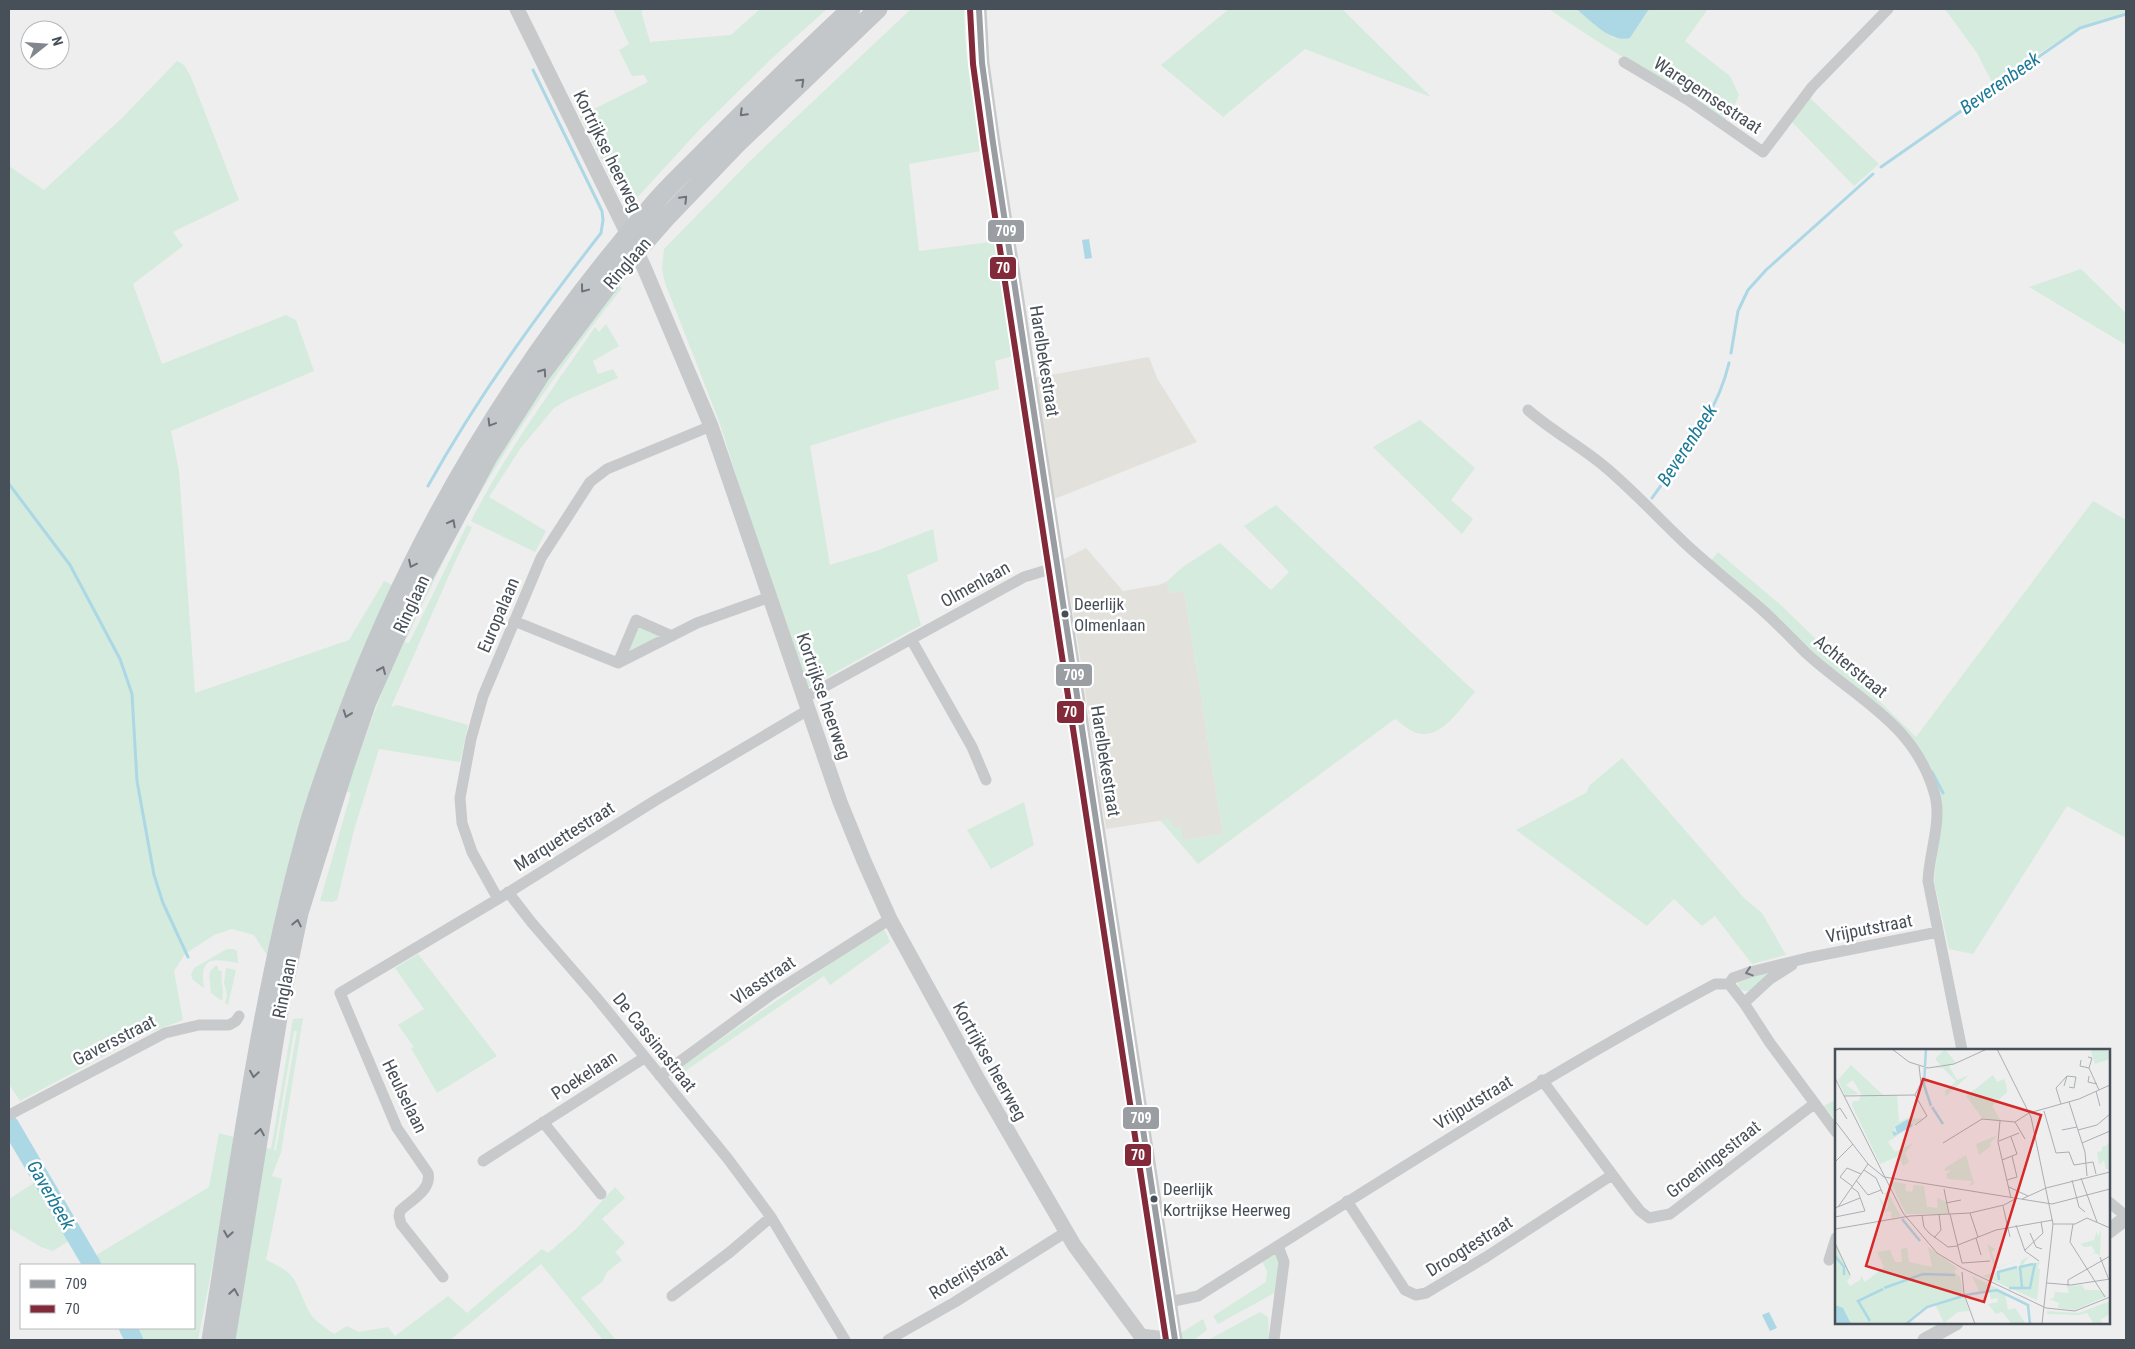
<svg xmlns="http://www.w3.org/2000/svg" width="2135" height="1349" font-family="'Roboto Condensed',sans-serif">
<style>
.commercial{fill:#e3e1db}
.green{fill:#d4ebde;fill-rule:evenodd}
.water{fill:#acd8e5}
.lines{fill:none;stroke-linecap:round;stroke-linejoin:round}
.stream{stroke:#acd8e5;stroke-width:3}
.river{stroke:#acd8e5;stroke-width:18}
.minor{stroke:#c8c9cb;stroke-width:11}
.tertiary{stroke:#c8c9cb;stroke-width:15}
.primary{stroke:#c4c7ca;stroke-width:19}
.bus-1-casing{stroke:#fff;stroke-width:10}
.bus-2-casing{stroke:#fff;stroke-width:10}
.bus-1{stroke:#9a9ea3;stroke-width:6}
.bus-2{stroke:#822a3a;stroke-width:6}
.oneway{stroke:#6c737a}
.oneway2{stroke:#747a80}
.bus-dot{fill:#474f58;stroke:#fff;stroke-width:2}
.labels{text-anchor:middle;dominant-baseline:central;stroke-width:5;stroke-linejoin:round;paint-order:stroke}
.bus-label{font-size:17px;fill:#474f58;stroke:#fff;text-anchor:start}
.street-label{font-size:18px;fill:#474f58;stroke:#fff}
.water-label{font-size:19px;font-style:italic;fill:#1b7996;stroke:#fff}
.inset-river{fill:none;stroke:#acd8e5;stroke-width:2.5}
.inset-road{fill:none;stroke:#abaeb2;stroke-width:1}
.view{fill:#d62828;fill-opacity:0.15;stroke:#d62828;stroke-width:2.5}
.inset-edge{fill:none;stroke:#474f58;stroke-width:2.5}
.line-badge{stroke:#fff;stroke-width:2}
.badge-label{font-size:14px;text-anchor:middle;font-weight:bold;fill:#fff}
</style>
<rect width="100%" height="100%" fill="#eee"/>
<path class="commercial" d="M1149 357 1157 378 1197 442 1052 500 1034 378Z
M1086 548 1123 591 1158 585 1166 582 1170 593 1184 591 1223 834 1183 840 1172 827 1171 819 1106 829 1073 611 1062 560Z"/>
<path class="green" d="M613 9H644L641 11 650 42 731 35 760 9H827L771 59 699 130 634 201 627 200 614 185 580 116 648 82 644 75 632 76 619 50 629 44Z
M911 9H964C964 51 973 110 986 150L909 164 919 251 999 241 1016 355 995 361 999 389 891 420 810 446 830 565 876 551 933 529 938 561 907 575 921 625 807 688 763 560 719 421 665 283 662 268 664 249 751 160Z
M1229 9H1342L1431 97 1305 49 1223 117 1161 65Z
M1549 9H1576L1614 38H1630L1649 9H1708L1685 41 1730 76 1739 95 1733 109 1724 121C1667 82 1606 49 1549 9Z
M1945 9H2126V12L2081 26 1993 84 1977 53Z
M177 61 184 65 191 77 239 200 173 232 183 246 133 284 162 364 286 315 296 320 314 371 171 431 179 471 195 693 349 640 384 581 395 586 270 960 254 935 232 929 214 935 185 954 174 971 183 1020 143 1035 20 1101 9 1084V166L44 190 122 118Z
M1810 98 1879 164 1854 186 1792 122Z
M2081 269 2126 313V345L2029 287Z
M618 285 622 288C569 354 521 423 478 497 451 543 428 593 405 642L409 643 467 525 472 527 454 564 391 707 397 705 468 725 460 762 379 749 354 830 337 900 333 902 320 901 351 793 345 791 401 641 474 495 552 373Z
M606 324 619 346 593 361 598 374 613 369 618 378 569 399 554 408 520 449 489 497 546 531 535 552 471 521C506 452 552 390 595 327L599 332Z
M1420 420 1475 468 1451 500 1473 519 1462 534 1373 447Z
M2093 501 2126 520V838L2067 806 1973 954 1949 949 1934 881 1941 816 1914 741 1822 662 1711 561 1718 552 1784 608 1916 737Z
M1276 505 1475 692C1460 708 1440 743 1414 732 1407 729 1401 723 1395 719L1198 864 1160 820 1171 819 1173 827H1181L1183 840 1223 834 1184 591 1170 593 1166 582 1184 566 1220 543 1271 590 1289 572 1244 526Z
M640 625 663 636 627 653Z
M1622 758 1745 899 1762 913 1786 955 1752 964 1715 916 1702 926 1674 899 1647 926 1516 830 1586 793 1590 785Z
M1024 802 1034 845 991 869 967 830Z
M883 927 890 942 830 985 824 976 672 1080 669 1075Z
M227 949H234L237 951 238 963C212 958 199 956 204 988L193 980 191 975 194 968Z
M418 954 497 1056 437 1093 411 1048 414 1047 398 1025 424 1009 395 968Z
M215 966H218V970L222 971C220 982 225 992 222 1001L211 993 209 973Z
M226 968 236 970 228 1005 225 1003 227 995 224 983Z
M1769 970V975L1749 991H1744L1739 988 1738 982Z
M303 1018 281 1152 272 1176 282 1179 266 1260C301 1275 294 1284 310 1313 314 1321 326 1328 334 1334L347 1326 359 1332 388 1327 395 1336 448 1296 467 1313 542 1249 548 1253 576 1229 615 1187 625 1198 602 1219 625 1243 615 1252 622 1260 607 1272 602 1282 581 1298 616 1340H603L541 1264 450 1340H234L264 1147 271 1149 293 1019ZM294 1031H297L276 1151 274 1150Z
M1835 1100 1836 1101V1121L1824 1106Z
M219 1133 237 1138 198 1340H138L132 1328H194V1265H97L93 1257 209 1187Z
M37 1181 72 1239 53 1251 41 1247 9 1228V1199Z
M1275 1253 1281 1260 1276 1292 1218 1324 1213 1316 1266 1282 1267 1271 1262 1261Z
M1260 1312 1268 1317 1269 1340H1208Z
M1203 1319 1207 1330 1195 1339 1182 1340 1181 1333Z"/>
<path class="water" d="M1576 9H1649L1630 38C1610 43 1592 21 1576 9Z
M1089 239 1092 258 1085 259 1082 240Z
M1769 1312 1777 1328 1770 1331 1762 1315Z"/>
<g class="lines">
<path class="stream" d="M1881 167 2080 28 2126 14
M1731 353 1738 311 1748 290 1766 270 1873 174
M9 484 70 565 120 659 132 694 137 781 154 875 163 903 188 957
M428 486C478 396 538 314 601 233L603 220 602 211 533 70
M1652 498C1682 456 1717 415 1729 363
M1932 772 1943 793"/>
<path class="river" d="M10 1125 92 1265
M128 1328 134 1340"/>
<path class="minor" d="M1624 62 1688 100 1763 152 1812 87 1888 9
M1528 410C1552 431 1580 446 1604 466 1634 491 1660 520 1689 547 1712 568 1737 588 1760 608 1776 622 1791 638 1806 653 1855 698 1914 723 1934 792 1943 820 1929 852 1928 881L1962 1050
M514 621 618 663 697 623 770 597
M911 639 972 747 986 780
M618 663 636 620 672 636
M804 698 1024 577 1057 567
M508 892 532 923 596 997 728 1159 771 1217 845 1340
M498 899 472 852 462 823 460 798 471 739 483 696 541 558 590 482 607 469 711 426
M1729 984 1733 978 1750 972 1807 958 1938 932
M1729 984 1744 1003 1770 1043 1836 1132
M1744 1003 1770 979 1792 965
M660 1076 772 994 890 919
M1542 1080 1629 1197 1640 1211 1649 1218 1670 1214 1814 1104
M9 1115 165 1033 199 1025H229L236 1021 239 1016
M543 1122 601 1194
M483 1161 644 1058
M1347 1201 1405 1290 1416 1295 1426 1293 1486 1257 1612 1175
M2109 1202 2121 1212 2126 1222
M1829 1260 1836 1238
M443 1277 401 1224 399 1216 400 1211C411 1200 432 1190 428 1173L397 1128 340 993 498 899 656 800 808 710
M672 1296 730 1252 771 1217
M1169 1302 1198 1296C1369 1189 1537 1079 1715 984H1729
M888 1340 955 1302 1066 1232
M1274 1340 1284 1262 1278 1246"/>
<path class="tertiary" d="M517 9 643 265 711 426 840 802 864 861 890 919 979 1081 1074 1245 1141 1336 1157 1338 1174 1337
M979 9 982 63 993 143 1175 1340
M2109 1231 2126 1218
M1925 1340 1956 1323"/>
<path class="primary" d="M211 1340C238 1172 260 1002 305 838 315 799 330 760 344 722 414 533 519 360 651 207 665 190 682 174 698 158 748 107 799 58 851 9
M226 1340 280 1005 299 913 345 766 367 702 417 589 488 457 541 374 615 276 666 218 737 144 878 9"/>
<defs>
<path id="bus-1" d="M979 9 982 63 993 143 1175 1340"/>
<path id="bus-2" d="M970 9 973 64 984 144 1166 1340"/>
</defs>
<use href="#bus-1" class="bus-1-casing"/>
<use href="#bus-2" class="bus-2-casing"/>
<use href="#bus-1" class="bus-1"/>
<use href="#bus-2" class="bus-2"/>
</g>
<defs><path id="oneway-chevron" d="M-2-3.5L2.5 0L-2 3.5" fill="none" stroke-width="1.6" stroke-linecap="round" stroke-linejoin="round" transform="scale(1.25)"/></defs>
<g class="oneway">
<use href="#oneway-chevron" transform="translate(801 82) rotate(-44)"/>
<use href="#oneway-chevron" transform="translate(743 113) rotate(135)"/>
<use href="#oneway-chevron" transform="translate(684 199) rotate(-46)"/>
<use href="#oneway-chevron" transform="translate(584 289) rotate(127)"/>
<use href="#oneway-chevron" transform="translate(543 372) rotate(-55)"/>
<use href="#oneway-chevron" transform="translate(491 423) rotate(121)"/>
<use href="#oneway-chevron" transform="translate(452 523) rotate(-62)"/>
<use href="#oneway-chevron" transform="translate(412 564) rotate(116)"/>
<use href="#oneway-chevron" transform="translate(382 670) rotate(-66)"/>
<use href="#oneway-chevron" transform="translate(347 714) rotate(110)"/>
<use href="#oneway-chevron" transform="translate(297 923) rotate(-78)"/>
<use href="#oneway-chevron" transform="translate(254 1074) rotate(99)"/>
<use href="#oneway-chevron" transform="translate(260 1132) rotate(-80)"/>
<use href="#oneway-chevron" transform="translate(228 1234) rotate(99)"/>
<use href="#oneway-chevron" transform="translate(234 1292) rotate(-81)"/>
</g>
<use class="oneway2" href="#oneway-chevron" transform="translate(1749 972) rotate(162)"/>
<g class="bus-dot">
<circle cx="1065" cy="614" r="4.5"/>
<circle cx="1154" cy="1199" r="4.5"/>
</g>
<g class="labels">
<g class="bus-label">
<text x="1074" y="604">Deerlijk<tspan x="1074" dy="21">Olmenlaan</tspan></text>
<text x="1163" y="1189">Deerlijk<tspan x="1163" dy="21">Kortrijkse Heerweg</tspan></text>
</g>
<g class="street-label">
<text transform="translate(1708 95) rotate(33)">Waregemsestraat</text>
<text transform="translate(608 151) rotate(64)">Kortrijkse heerweg</text>
<text transform="translate(627 263) rotate(-49)">Ringlaan</text>
<text transform="translate(1045 361) rotate(81)">Harelbekestraat</text>
<text transform="translate(975 584) rotate(-29)">Olmenlaan</text>
<text transform="translate(411 604) rotate(-65)">Ringlaan</text>
<text transform="translate(498 615) rotate(-67)">Europalaan</text>
<text transform="translate(1851 666) rotate(39)">Achterstraat</text>
<text transform="translate(824 696) rotate(71)">Kortrijkse heerweg</text>
<text transform="translate(1106 761) rotate(81)">Harelbekestraat</text>
<text transform="translate(564 836) rotate(-32)">Marquettestraat</text>
<text transform="translate(1869 928) rotate(-11)">Vrijputstraat</text>
<text transform="translate(763 980) rotate(-34)">Vlasstraat</text>
<text transform="translate(284 988) rotate(-79)">Ringlaan</text>
<text transform="translate(114 1040) rotate(-27)">Gaversstraat</text>
<text transform="translate(655 1042) rotate(51)">De Cassinastraat</text>
<text transform="translate(990 1061) rotate(61)">Kortrijkse heerweg</text>
<text transform="translate(584 1075) rotate(-33)">Poekelaan</text>
<text transform="translate(405 1096) rotate(64)">Heulselaan</text>
<text transform="translate(1473 1102) rotate(-31)">Vrijputstraat</text>
<text transform="translate(1713 1159) rotate(-38)">Groeningestraat</text>
<text transform="translate(1469 1246) rotate(-32)">Droogtestraat</text>
<text transform="translate(968 1272) rotate(-31)">Roterijstraat</text>
</g>
<g class="water-label">
<text transform="translate(2000 83) rotate(-35)">Beverenbeek</text>
<text transform="translate(1687 445) rotate(-57)">Beverenbeek</text>
<text transform="translate(51 1195) rotate(60)">Gaverbeek</text>
</g>
</g>
<g transform="translate(1835 1049)">
<rect width="275" height="275" fill="#eee"/>
<path d="M110 0 121 14 114 17 122 31 134 26 111 47 110 42 121 32 108 19H93L107 18 100 10ZM258 0 275 2V10L260 15 256 2ZM16 16 48 46H62L64 73 77 67 80 70 88 69 53 93 60 103 78 94 70 104 74 113 68 117 64 107 45 115 12 46 17 56 18 52H24L26 45 18 31 11 36 24 45 10 46 3 31ZM73 70 78 77 60 87 62 84 59 79ZM158 26 162 33 169 30 171 35 172 43 157 57 166 72 147 69 131 47ZM163 86 155 94 156 97 144 106 141 95ZM275 91V120H271L269 111 264 116 262 103 267 102V98L272 96ZM131 106 139 135 134 137 137 132 113 130 111 125 117 121 110 122V119ZM55 132 71 135 70 142 77 143 79 136 89 137 92 158 103 159 102 149 105 150 111 153 113 165H71ZM53 143 61 159 66 167 57 169 56 162 48 163 44 147 52 161 54 154 49 144ZM266 181 265 207 261 204 255 206 260 203 257 197 249 198 245 195 259 191 262 182 263 188ZM0 195 16 228 12 232 15 237 25 231 26 227 30 233 49 218 42 203 55 201 60 213H67L66 200 72 199 74 213 97 218 93 198 122 219 119 223 125 228 128 245 86 261 71 275H0ZM152 195 161 201 168 197 156 203 163 219 193 207 159 220 157 225 159 229 160 224 185 218 186 212 194 207 187 217 205 213 202 219 205 220 202 251 148 227 157 224 159 218ZM137 227 200 258 170 245 173 261 180 259 191 275H177L167 263 161 265 153 255 163 253 162 249 156 250 154 241 144 242ZM247 236 250 241H263L272 247 240 261 223 259 224 254 214 250 219 249 220 243 234 244 232 237ZM129 247 134 262 123 263 109 274 100 255ZM275 252V265L265 271 268 275H259L252 264 244 266 212 265V262L244 264Z" fill="#d4ebde" fill-rule="evenodd"/>
<path d="M73 70 78 77 59 87 57 82 62 84 60 78ZM0 256 8 259 16 275H0Z" fill="#acd8e5"/>
<path class="inset-river" d="M90 17 91 0M90 19 89 36 96 57M97 58 108 75M67 170 85 192M0 207 9 218V226M164 231 163 223 182 218M187 238 185 218 198 215M49 239 88 225 120 226M174 239H195L200 214M130 246 162 241 193 256 195 275M35 272 23 252 48 240M71 275 92 258 128 247"/>
<path class="inset-road" d="M57 0 74 13 93 19 119 15 152 0M162 0 196 68 218 175 207 275M253 8 257 9 254 19 264 41M246 11 245 17 254 19M254 27 253 33 262 35M0 29 68 164 102 204 127 219 211 259 240 262 275 248M229 37 232 27 241 28 239 39 234 38M261 42 265 57M80 46 86 34 84 17M9 47 80 46M234 53 250 103 252 127M226 55 221 39 232 27M0 62 5 59 12 70M209 62 221 104 234 103 239 116 258 113 261 125M0 72 33 115 49 128M165 72 163 93 176 149M180 73 190 90M80 76 92 67 80 46M227 81 242 78M243 81 262 76 275 65M164 92 184 84M108 94 147 70 180 73 194 64 244 50 275 36M247 94 275 82M167 111 182 105 176 88M0 113 18 95M12 119 5 128 17 137M12 119 26 125M29 121 41 129 48 145M49 128 217 155 275 140M246 129 262 173M21 131 33 146 46 141M172 131 182 128 177 107M237 131 244 158 250 163M174 138 193 147M109 140 114 165M187 150 211 139 275 123M111 154 126 151M168 157 175 188M3 158 33 115M0 159 25 149M135 164 143 188M115 165 127 214 155 212M87 166 89 178 94 184 113 198 123 197M0 168 30 162 23 143 16 138M252 169 275 179M218 175H240L252 169M238 175 235 193 270 248M181 176 190 202 204 212M0 180 75 167 135 164 169 156 180 150M195 184 201 198 207 200M99 189 106 181 104 165M141 189 146 206M0 194 15 226M123 196 161 181 218 171M190 201 208 184 206 173M265 208 274 231M127 223 129 245 140 275M212 234 236 236 275 230M233 237V231L275 207"/>
<path class="view" d="M88 30 206 66 149 253 31 217Z"/>
<rect width="275" height="275" class="inset-edge"/>
</g>
<g class="line-badge">
<rect x="987" y="219" width="38" height="24" rx="5" fill="#9a9ea3"/>
<rect x="989" y="256" width="28" height="24" rx="5" fill="#822a3a"/>
<rect x="1055" y="663" width="38" height="24" rx="5" fill="#9a9ea3"/>
<rect x="1056" y="700" width="29" height="24" rx="5" fill="#822a3a"/>
<rect x="1122" y="1106" width="38" height="24" rx="5" fill="#9a9ea3"/>
<rect x="1124" y="1143" width="28" height="24" rx="5" fill="#822a3a"/>
</g>
<g class="badge-label">
<text x="1006" y="236">709</text>
<text x="1003" y="273">70</text>
<text x="1074" y="680">709</text>
<text x="1070" y="717">70</text>
<text x="1141" y="1123">709</text>
<text x="1138" y="1160">70</text>
</g>
<rect width="2135" height="1349" fill="none" stroke="#474f58" stroke-width="20"/>
<rect x="20" y="1264" width="175" height="65" fill="#ffffff" stroke="#b5b9bc"/>
<rect x="30" y="1280" width="25" height="8" fill="#9a9ea3" stroke="#b5b9bc"/>
<text x="65" y="1289" font-size="15" fill="#474f58">709</text>
<rect x="30" y="1305" width="25" height="8" fill="#822a3a" stroke="#b5b9bc"/>
<text x="65" y="1314" font-size="15" fill="#474f58">70</text>
<g transform="translate(45 45) rotate(73)"><circle r="24" fill="#ffffff" stroke="#b5b9bc"/>
<path d="M0-4L9 19L0 12L-9 19Z" fill="#81878c"/>
<text y="-8" font-size="14" font-weight="bold" text-anchor="middle" fill="#474f58">N</text>
</g>
</svg>
